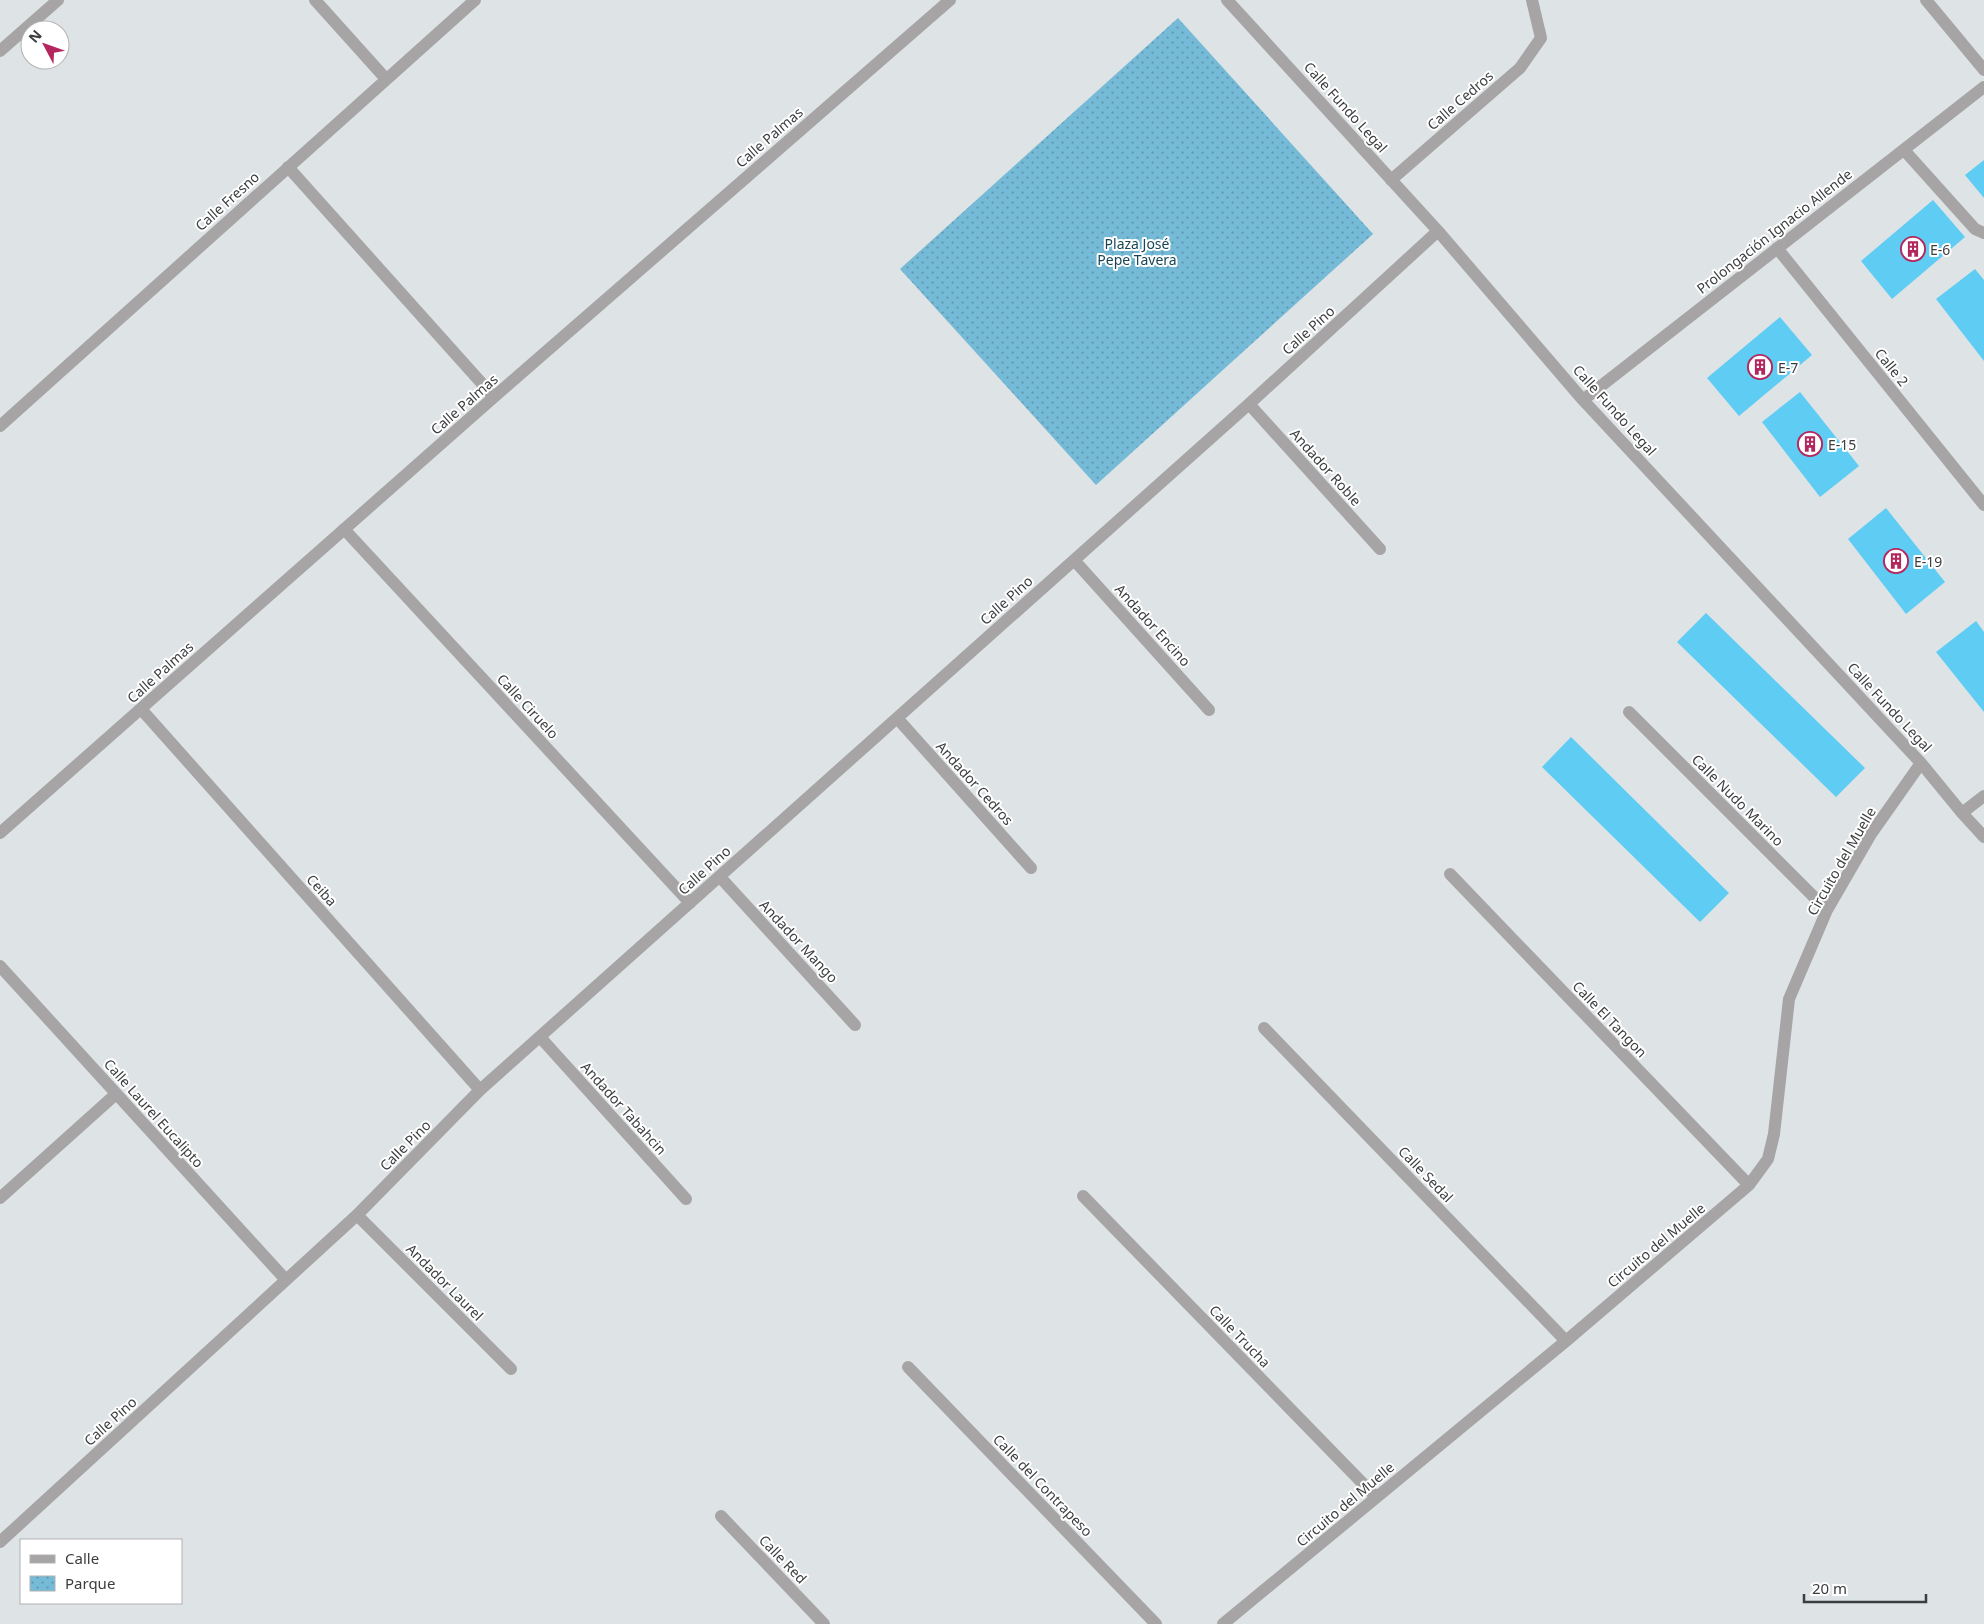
<svg xmlns="http://www.w3.org/2000/svg" width="1984" height="1624" font-family="'Noto Sans',sans-serif">
<style>
.park{fill:url(#park-dots)}
.building{fill:#5fccf4}
.lines{fill:none;stroke-linecap:round;stroke-linejoin:round}
.minor{stroke:#a6a4a5;stroke-width:12}
.labels{text-anchor:middle;dominant-baseline:central;stroke-width:4;stroke-linejoin:round;paint-order:stroke}
.street-label{font-size:14px;fill:#3b3d3e;stroke:#fff}
.park-label{font-size:14px;fill:#164656;stroke:#fff}
.poi-label{font-size:14px;fill:#3b3d3e;stroke:#fff;text-anchor:start}
</style>
<defs>
<pattern id="park-dots" width="8" height="8" patternUnits="userSpaceOnUse" patternTransform="scale(1.25)"><rect width="8" height="8" fill="#75bad6"/><path d="M2 2h.1M6 6h.1" fill="none" stroke="#6198af" stroke-width="1.8" stroke-linecap="round"/></pattern>
</defs>
<rect width="100%" height="100%" fill="#dee3e5"/>
<path class="park" d="M1178 18 1373 234 1096 485 900 269Z"/>
<path class="building" d="M1984 160V198L1965 175Z
M1933 200 1965 237 1892 299 1861 261Z
M1975 269 1984 280V361L1936 299Z
M1780 317 1812 355 1739 416 1707 378Z
M1800 392 1859 466 1820 497 1762 422Z
M1886 508 1945 582 1906 614 1848 539Z
M1706 613 1865 768 1836 797 1677 642Z
M1976 621 1984 632V712L1936 652Z
M1571 737 1729 893 1700 922 1542 767Z"/>
<g class="lines">
<path class="minor" d="M315 0 386 79
M1227 0 1438 231 1583 400 1921 763 1962 813 1984 837
M1926 0 1984 70
M0 51 58 0
M1904 150 1975 229 1984 233
M288 167 494 397
M1391 180 1520 68 1541 38 1532 0
M1777 248 1984 505
M1583 400 1984 87
M1249 404 1380 549
M0 426 475 0
M344 529 690 903
M1074 560 1209 710
M141 709 480 1090
M1629 712 1827 910
M897 718 1031 868
M1962 813 1984 796
M0 833 494 397 950 0
M1450 874 1749 1185
M720 877 855 1025
M0 966 286 1280
M1264 1028 1566 1341
M540 1037 686 1199
M1083 1196 1376 1497
M0 1198 116 1094
M357 1215 511 1369
M908 1367 1156 1624
M721 1516 824 1624
M0 1542 357 1215 480 1090 1249 404 1438 231
M1223 1624 1566 1341 1749 1185 1768 1159 1774 1134 1789 999 1827 910 1871 834 1921 763"/>
</g>
<defs>
<symbol id="building-ring" viewBox="-11 -11 22 22"><circle r="9.5" fill="#fff" stroke="#b3265e" stroke-width="1.5"/><path d="M-4-6H4V6H1V3H-1V6H-4ZM-2.5-4.3h1.7v1.8h-1.7ZM.8-4.3h1.7v1.8H.8ZM-2.5-1h1.7V.8h-1.7ZM.8-1h1.7V.8H.8Z" fill="#b3265e"/></symbol>
</defs>
<g fill-rule="evenodd">
<use href="#building-ring" x="1899" y="235" width="28" height="28"/>
<use href="#building-ring" x="1746" y="353" width="28" height="28"/>
<use href="#building-ring" x="1796" y="430" width="28" height="28"/>
<use href="#building-ring" x="1882" y="547" width="28" height="28"/>
</g>
<g class="labels">
<g class="street-label">
<text transform="translate(1460 100) rotate(-41)">Calle Cedros</text>
<text transform="translate(1346 107) rotate(48)">Calle Fundo Legal</text>
<text transform="translate(769 137) rotate(-41)">Calle Palmas</text>
<text transform="translate(227 201) rotate(-42)">Calle Fresno</text>
<text transform="translate(1774 231) rotate(-38)">Prolongación Ignacio Allende</text>
<text transform="translate(1308 330) rotate(-42)">Calle Pino</text>
<text transform="translate(1892 367) rotate(51)">Calle 2</text>
<text transform="translate(464 404) rotate(-41)">Calle Palmas</text>
<text transform="translate(1615 410) rotate(48)">Calle Fundo Legal</text>
<text transform="translate(1326 467) rotate(48)">Andador Roble</text>
<text transform="translate(1006 600) rotate(-42)">Calle Pino</text>
<text transform="translate(1153 625) rotate(48)">Andador Encino</text>
<text transform="translate(160 672) rotate(-42)">Calle Palmas</text>
<text transform="translate(528 706) rotate(47)">Calle Ciruelo</text>
<text transform="translate(1890 707) rotate(47)">Calle Fundo Legal</text>
<text transform="translate(975 783) rotate(48)">Andador Cedros</text>
<text transform="translate(1738 800) rotate(45)">Calle Nudo Marino</text>
<text transform="translate(1841 861) rotate(-60)">Circuito del Muelle</text>
<text transform="translate(704 870) rotate(-42)">Calle Pino</text>
<text transform="translate(322 890) rotate(48)">Ceiba</text>
<text transform="translate(799 941) rotate(47)">Andador Mango</text>
<text transform="translate(1610 1019) rotate(46)">Calle El Tangon</text>
<text transform="translate(624 1108) rotate(48)">Andador Tabahcin</text>
<text transform="translate(154 1113) rotate(48)">Calle Laurel Eucalipto</text>
<text transform="translate(405 1145) rotate(-45)">Calle Pino</text>
<text transform="translate(1426 1174) rotate(46)">Calle Sedal</text>
<text transform="translate(1656 1245) rotate(-40)">Circuito del Muelle</text>
<text transform="translate(445 1282) rotate(45)">Andador Laurel</text>
<text transform="translate(1240 1336) rotate(46)">Calle Trucha</text>
<text transform="translate(110 1421) rotate(-42)">Calle Pino</text>
<text transform="translate(1043 1485) rotate(46)">Calle del Contrapeso</text>
<text transform="translate(1345 1504) rotate(-40)">Circuito del Muelle</text>
<text transform="translate(783 1559) rotate(46)">Calle Red</text>
</g>
<g class="park-label">
<text x="1137" y="243">Plaza José<tspan x="1137" dy="16">Pepe Tavera</tspan></text>
</g>
<g class="poi-label">
<text x="1930" y="249">E-6</text>
<text x="1778" y="367">E-7</text>
<text x="1828" y="444">E-15</text>
<text x="1914" y="561">E-19</text>
</g>
</g>
<rect x="20" y="1539" width="162" height="65" fill="#ffffff" stroke="#b1b1b2"/>
<rect x="30" y="1555" width="25" height="8" fill="#a6a4a5" stroke="#b1b1b2"/>
<text x="65" y="1564" font-size="15" fill="#3b3d3e">Calle</text>
<rect x="30" y="1576" width="25" height="15" fill="url(#park-dots)" stroke="#b1b1b2"/>
<text x="65" y="1589" font-size="15" fill="#3b3d3e">Parque</text>
<g transform="translate(45 45) rotate(311)"><circle r="24" fill="#ffffff" stroke="#b1b1b2"/>
<path d="M0-4L9 19L0 12L-9 19Z" fill="#b3265e"/>
<text y="-8" font-size="14" font-weight="bold" text-anchor="middle" fill="#3b3d3e">N</text>
</g>
<path d="M1804 1594v8h122v-8" fill="none" stroke="#3b3d3e" stroke-width="2.5"/>
<text x="1812" y="1594" font-size="15" fill="#3b3d3e" stroke="#ffffff" stroke-width="4" paint-order="stroke">20 m</text>
</svg>
